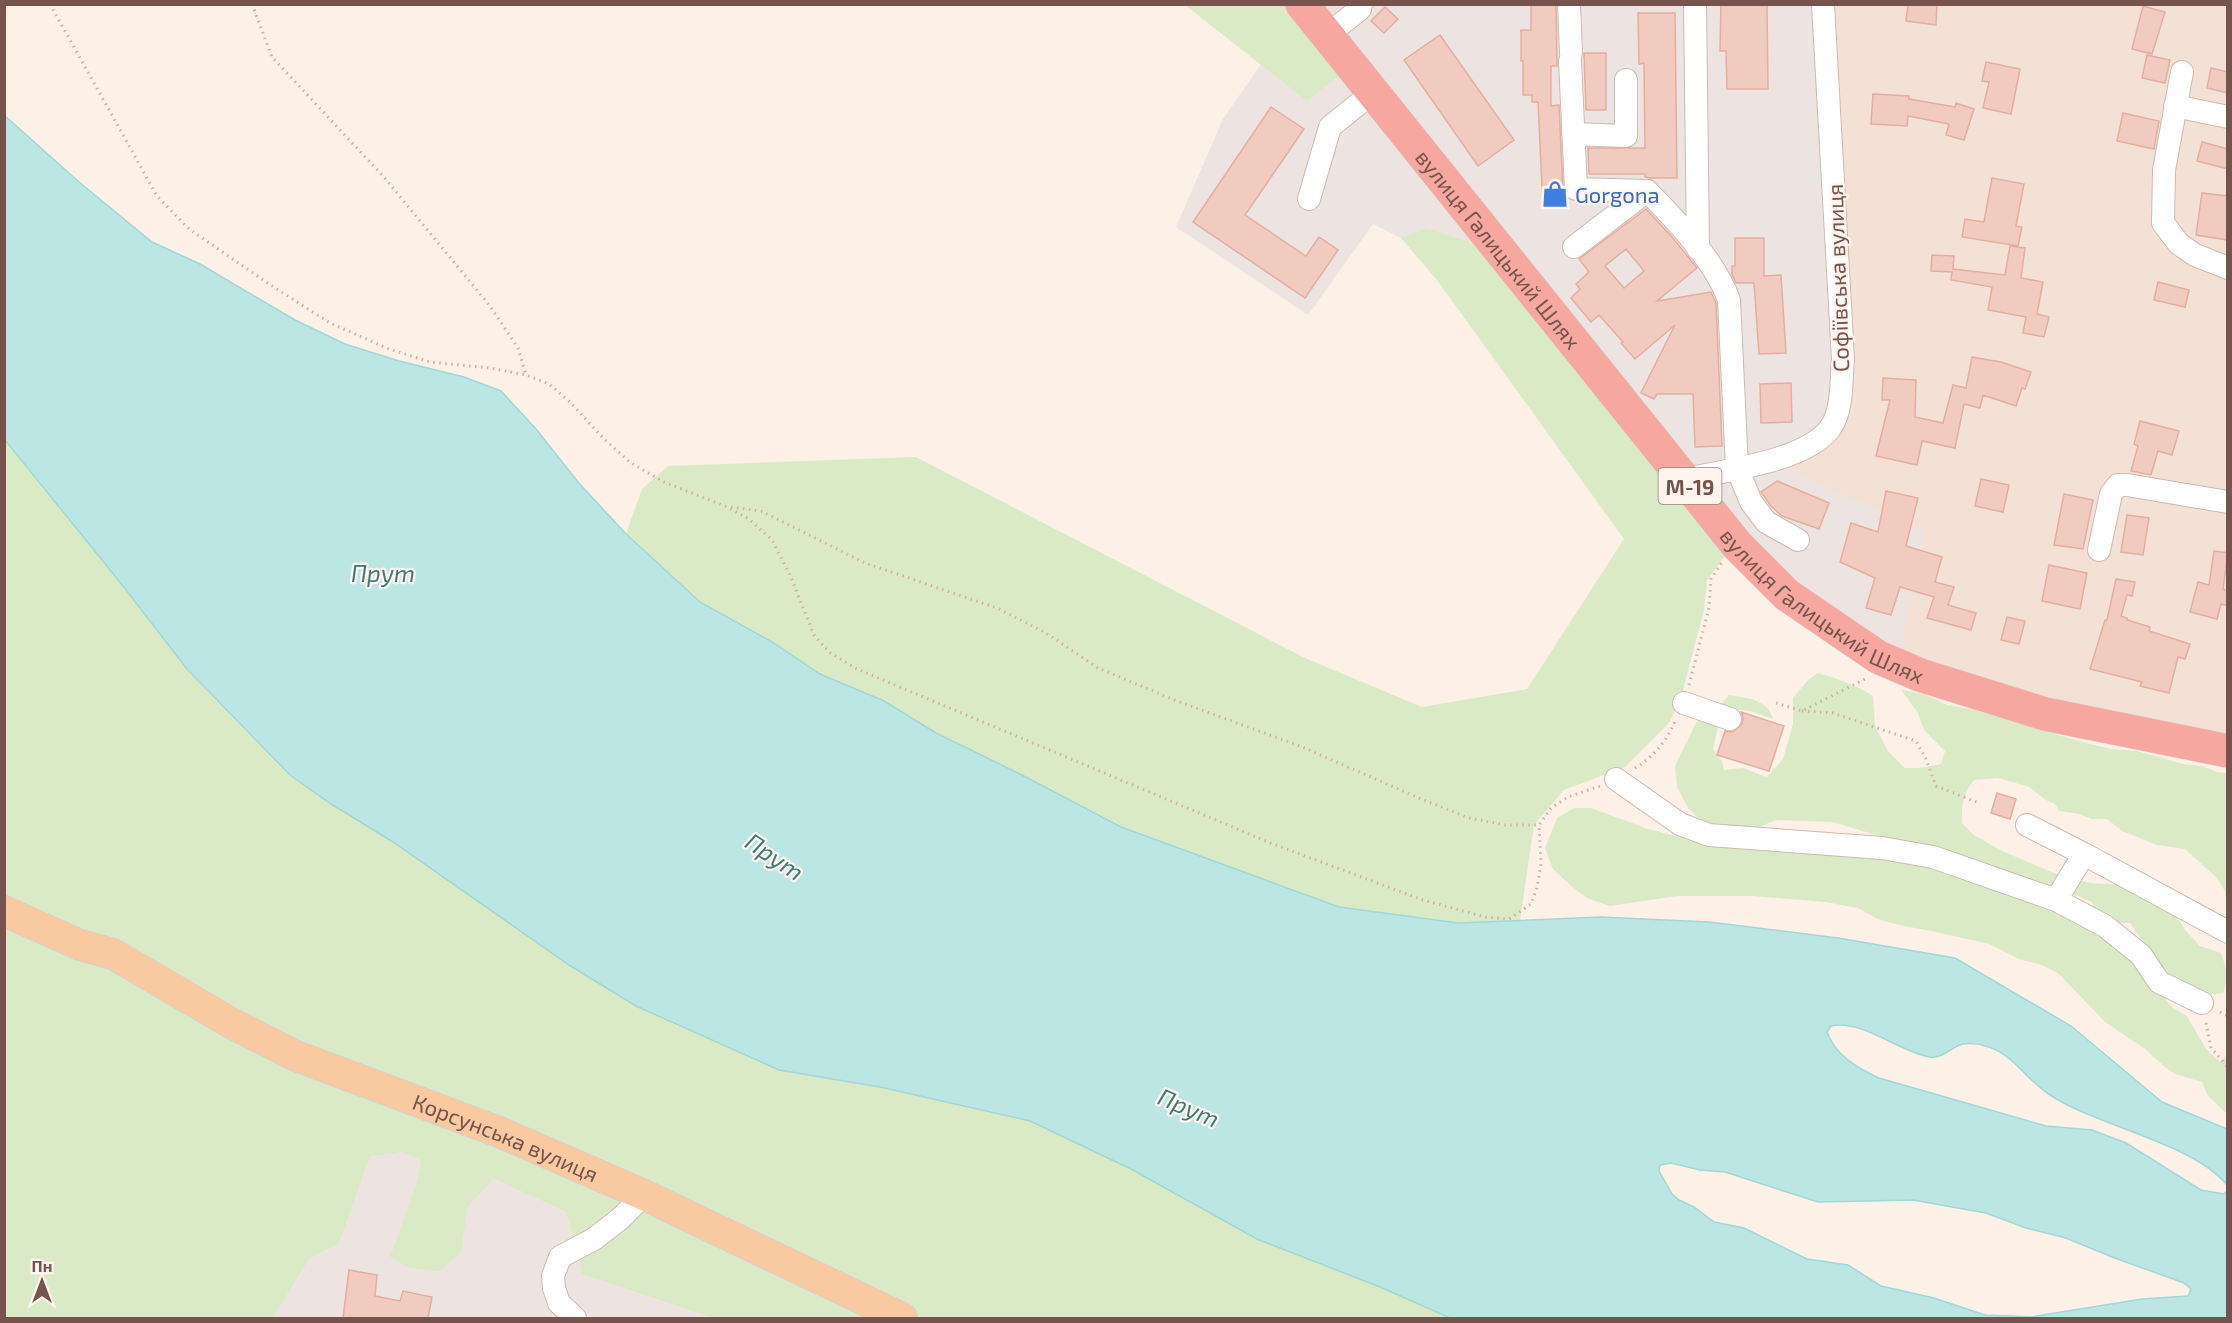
<svg xmlns="http://www.w3.org/2000/svg" width="2232" height="1323" font-family="'Exo 2',sans-serif">
<style>
.residential{fill:#f4e1d6}
.industrial{fill:#ede4e1}
.green{fill:#dbeac6}
.water{fill:#bce6e4;stroke:#a2d7d6;stroke-width:1.5;fill-rule:evenodd}
.building{fill:#f1cbbf;stroke:#e3aea0;stroke-width:1.5;fill-rule:evenodd}
.lines{fill:none;stroke-linecap:round;stroke-linejoin:round}
.minor-casing{stroke:#d0b9b0;stroke-width:24}
.major-casing{stroke:#d9cfcd;stroke-width:32}
.highway-casing{stroke:#d9cfcd;stroke-width:34}
.path{stroke:#d6ada2;stroke-width:3;stroke-dasharray:1.5 4.5;stroke-linecap:butt}
.minor{stroke:#fff;stroke-width:22}
.major{stroke:#f9c9a2;stroke-width:30}
.highway{stroke:#f5a7a0;stroke-width:33}
.labels{text-anchor:middle;dominant-baseline:central;stroke-width:4.5;stroke-linejoin:round;paint-order:stroke}
.shield{fill:#fff5ee;stroke:#9f847d;stroke-width:1.5}
.shield-label{font-size:21px;font-weight:bold;fill:#76534c}
.shop-label{font-size:22px;fill:#366cbe;stroke:#fff5ee;text-anchor:start}
.street-label{font-size:22px;fill:#76534c;stroke:#fff5ee}
.water-label{font-size:24px;font-style:italic;fill:#407b7a;stroke:#fff5ee}
</style>
<rect width="100%" height="100%" fill="#fcf0e7"/>
<path class="residential" d="M1826 5H2227V753L1921 679 1775 464Z"/>
<path class="industrial" d="M1289 5H1826L1843 410 1775 464 1924 531 1896 669 1876 659 1425 228 1401 238 1373 224 1308 315 1176 227 1223 119 1261 64 1307 100Z
M402 1152 421 1161 416 1185 391 1257 409 1268 439 1272 461 1253 468 1207 494 1179 566 1212 582 1274 712 1318H273L310 1258 339 1244 370 1157Z"/>
<path class="green" d="M1185 5H1289L1342 73 1307 101Z
M1425 228 1479 245 1732 547 1707 580 1704 610 1680 701 1669 723 1625 767 1564 790 1534 825 1520 920 1458 923 1339 907 1121 827 1018 773 936 733 883 701 820 674 772 642 700 602 626 534 642 489 668 466 916 457 1305 658 1422 707 1527 689 1624 539 1437 280 1401 238Z
M4 440 123 586 187 669 290 775 331 804 393 842 569 965 636 1006 779 1070 880 1087 1030 1121 1380 1287 1450 1318H712L582 1274 566 1212 494 1179 468 1207 461 1253 439 1272 409 1268 390 1257 416 1185 421 1161 402 1152 370 1157 339 1244 310 1258 273 1318H5Z
M1818 673C1838 679 1856 685 1873 696L1875 726 1888 751 1905 768H1920L1941 764 1945 751 1924 730 1918 713 1901 690 1924 694 1947 705 1970 709 2086 743 2111 749 2137 751 2183 764 2202 766 2217 772 2227 773V906L2225 891 2216 877 2185 849 2157 845 2122 831 2107 819H2091L2080 814 2059 811 2055 804 2046 800 2029 787 1998 778 1974 780C1962 796 1962 803 1962 823L1974 835 2000 850 2054 873 2090 883 2128 885 2172 908 2185 930 2200 946 2221 953C2226 968 2230 977 2223 993L2208 995 2170 991 2149 950 2130 923H2111L2097 919 2092 902 2044 883 2027 881 1833 822 1776 820 1749 831 1705 824 1688 808 1677 787 1675 766 1696 723 1711 707H1719L1729 695C1747 698 1768 699 1773 719L1750 711 1731 709 1718 726 1713 749 1722 761 1724 770 1743 768 1767 777 1783 759 1793 724V698L1808 680Z
M1574 808H1591L1648 829 1688 839 1802 854 1869 852 2017 887 2118 942 2172 1007 2187 1016 2206 1049 2220 1062 2227 1054V1114L2208 1096 2202 1082 2175 1074 2166 1068 2145 1049 2105 1022 2059 974 2042 965 2019 959 1989 944 1936 932 1899 925 1878 919 1858 908 1825 902 1753 896H1677L1610 906 1587 898 1570 885 1553 869 1545 848 1557 818Z"/>
<path class="water" d="M4 115 79 182 152 242 200 264 295 320 345 344 399 361 464 377 501 391 536 429 578 482 626 534 700 602 772 642 820 674 884 701 936 733 1018 773 1121 827 1339 907 1458 923 1601 917 1709 922 1838 938 1955 958 2071 1026 2162 1102 2227 1129V1185C2193 1143 2099 1127 2050 1095 2027 1081 2012 1052 1985 1046 1980 1044 1968 1043 1963 1044 1952 1046 1943 1059 1930 1057 1899 1052 1862 1019 1831 1026L1827 1032C1835 1055 1857 1068 1879 1078L2046 1126 2092 1130 2126 1143 2201 1190 2224 1194 2227 1191V1318H1450L1380 1287 1257 1239 1131 1169 1030 1121 880 1087 779 1070 636 1006 569 965 393 842 331 804 290 775 187 669 123 586 5 440ZM1671 1163 1700 1170 1725 1172 1818 1202 1913 1200 1986 1213 2026 1228 2066 1238 2112 1257 2184 1283 2191 1289 2188 1296 2142 1299 2031 1317 1985 1315 1934 1298 1881 1286 1848 1265 1807 1259 1744 1228 1714 1222 1694 1207 1679 1200 1672 1194 1659 1171 1660 1165Z"/>
<path class="building" d="M1531 4H1556L1557 66H1551V106L1559 105 1563 190 1567 199V207L1543 208 1538 102H1532V95H1523V61H1521V30H1531Z
M1721 4H1767L1768 89H1727L1726 51H1720Z
M1908 4H1937L1936 25 1906 21Z
M2143 6 2165 12 2152 54 2132 49Z
M1385 7 1398 19 1384 33 1371 21Z
M1638 13H1675L1677 178H1650L1645 177V174H1589L1588 148H1645L1644 63 1639 64Z
M1440 35 1514 140 1478 166 1404 60Z
M1584 53H1606V110H1586Z
M2147 55 2170 60 2165 83 2142 78Z
M1986 62 2020 69 2011 114 1983 108 1989 82 1982 81Z
M2211 68 2228 72V93L2207 88Z
M1873 94 1909 96V99L1955 107 1956 103 1974 109 1964 140 1946 135 1949 124 1908 116 1907 126 1871 124Z
M1271 107 1304 129 1245 215 1306 256 1319 237 1338 250 1305 298 1193 222Z
M2123 113 2159 121 2154 149 2117 141Z
M2202 142 2228 149V169L2197 161Z
M1992 178 2024 184 2016 226 2022 227 2018 246 1962 237 1965 219 1984 222Z
M2202 193 2228 196V240L2196 235Z
M1646 209 1672 237 1697 268 1657 301 1711 292 1716 303 1722 446 1695 447 1693 394H1657L1654 399 1641 393 1675 325 1635 359 1621 343 1623 342 1599 315 1591 322 1571 298 1580 289 1576 284 1589 272 1579 259ZM1626 249 1644 271 1624 288 1605 266Z
M1735 238H1764V276L1781 275 1786 353 1759 354 1754 283H1736L1732 274V266H1735Z
M2010 246 2025 248 2021 278 2043 282 2037 314 2049 317 2044 337 2023 333 2026 317 1988 310 1992 287 1951 280 1952 272 1931 271 1932 255 1954 256 1953 269 2005 275Z
M2158 282 2189 290 2185 307 2154 300Z
M1972 357 2001 362 2031 372 2025 389 2022 388 2016 406 1983 395 1980 408 1964 404 1955 448 1922 441 1917 465 1876 456 1890 400H1882L1883 378 1916 380 1915 417 1943 423 1953 385 1966 388Z
M1791 383 1792 422 1761 423 1760 384Z
M2140 421 2179 431 2172 455 2158 451 2151 475 2131 471 2138 446 2134 444Z
M1981 479 2009 485 2003 512 1975 506Z
M1777 481 1829 503 1819 529 1782 516 1771 506 1761 492Z
M1886 491 1918 498 1906 546 1942 557 1935 582 1954 587 1948 605 1976 613 1971 630 1927 618 1934 597 1900 587 1891 615 1866 608 1875 578 1840 562 1851 523 1878 532Z
M2064 494 2093 500 2083 549 2054 545Z
M2127 515 2149 518 2143 555 2121 552Z
M2214 551 2228 553 2223 589 2228 591V606L2221 604 2217 619 2190 612 2198 582 2209 585Z
M2049 565 2087 573 2080 609 2042 601Z
M2116 579 2135 582 2132 596 2127 595 2121 616 2127 618V620L2150 627 2149 631 2190 644 2185 659 2178 657 2169 693 2140 686 2142 682 2090 669 2105 620H2107Z
M2007 617 2025 621 2019 644 2001 640Z
M1741 712 1784 726 1769 771 1717 755 1725 731 1733 732 1742 724 1743 717Z
M1997 793 2016 799 2010 819 1991 813Z
M349 1270 377 1275 375 1296 400 1301 403 1291 432 1297 428 1318H343Z"/>
<g class="lines">
<defs>
<path id="minor" d="M1569 4 1571 53
M1695 4 1698 249
M1327 35 1360 9 1361 4
M1570 61 1576 189 1647 191C1676 220 1715 261 1729 300L1737 468 1751 502 1766 522 1798 540
M2182 72 2164 170 2163 223 2179 244 2195 255 2228 268
M2175 106 2228 117
M1573 134 1626 136V80
M1309 199 1330 127 1372 93
M1574 247 1647 191
M1685 479C1723 471 1808 461 1831 427 1843 409 1841 380 1843 359L1823 4
M2099 550 2111 494 2118 485H2127L2228 502
M1684 703 1730 719
M1616 779 1680 824 1709 835 1882 848 1933 857 2056 900 2105 926 2141 955 2159 982 2202 1003
M2027 825 2084 854 2056 900
M2084 854 2228 932
M575 1318 559 1303 554 1288 553 1276 560 1257 594 1239 621 1218 644 1195"/>
<g id="major">
<path id="s1" d="M4 911 80 945 113 954 231 1023 296 1056 499 1132 644 1195 902 1318"/>
</g>
<g id="highway">
<path id="s2" d="M1302 4 1737 545 1787 595 1878 657 1920 675 2045 714 2228 751"/>
</g>
</defs>
<use href="#minor" class="minor-casing"/>
<use href="#major" class="major-casing"/>
<use href="#highway" class="highway-casing"/>
<path class="path" d="M50 4 157 196 189 229 272 286 330 323 389 349 430 362 490 368 526 375 549 384 570 402 604 439 631 463 664 482 727 507 749 519 772 540 790 575 814 635 829 652 857 669 1273 844 1423 900 1485 917 1509 919 1531 904 1537 888 1541 864 1539 825 1551 808 1568 797 1600 786
M252 4 272 57 383 176 490 306 518 348 526 375
M731 507 761 511 865 563 997 608 1046 633 1098 668 1177 701 1300 746 1419 798 1469 818 1505 825H1539
M1689 685 1709 608 1711 579 1722 562
M1776 703 1802 711 1865 679
M1802 711 1833 713 1916 741 1926 759 1936 786 1979 803
M1635 768C1654 757 1668 739 1676 719
M2220 1012 2228 1016
M2206 1023 2211 1048 2228 1067"/>
<use href="#minor" class="minor"/>
<use href="#major" class="major"/>
<use href="#highway" class="highway"/>
</g>
<defs>
<symbol id="shop-bare" viewBox="-9 -9 18 18"><path d="M-5-2.5h2.3a2.7 3.5 0 0 1 5.4 0H5L5.5 6h-11ZM-1.5-2.5h3a1.5 2.3 0 0 0-3 0Z" fill="#3f7fe0" stroke="#fff5ee" stroke-width="2.5" paint-order="stroke"/></symbol>
</defs>
<g fill-rule="evenodd">
<use href="#shop-bare" x="1536" y="175" width="38" height="38"/>
</g>
<g class="labels">
<rect class="shield" x="1658.5" y="468" width="63" height="36" rx="4.5"/>
<g class="shield-label">
<text x="1690" y="486">М-19</text>
</g>
<g class="shop-label">
<text x="1575" y="194">Gorgona</text>
</g>
<g class="street-label">
<text stroke="none"><textPath href="#s2" startOffset="314">вулиця Галицький Шлях</textPath></text>
<text transform="translate(1837 278) rotate(-92)">Софіївська вулиця</text>
<text stroke="none"><textPath href="#s2" startOffset="800">вулиця Галицький Шлях</textPath></text>
<text stroke="none"><textPath href="#s1" startOffset="552">Корсунська вулиця</textPath></text>
</g>
<g class="water-label">
<text x="383" y="572">Прут</text>
<text transform="translate(775 856) rotate(34)">Прут</text>
<text transform="translate(1189 1107) rotate(23)">Прут</text>
</g>
</g>
<rect width="2232" height="1323" fill="none" stroke="#76534c" stroke-width="12"/>
<g transform="translate(42 1281)" stroke="#fff5ee" stroke-width="4.5" paint-order="stroke">
<path d="M0-4.5L10 22L0 15L-10 22Z" fill="#76534c"/>
<text y="-9" font-size="16" font-weight="bold" text-anchor="middle" fill="#76534c">Пн</text>
</g>
</svg>
